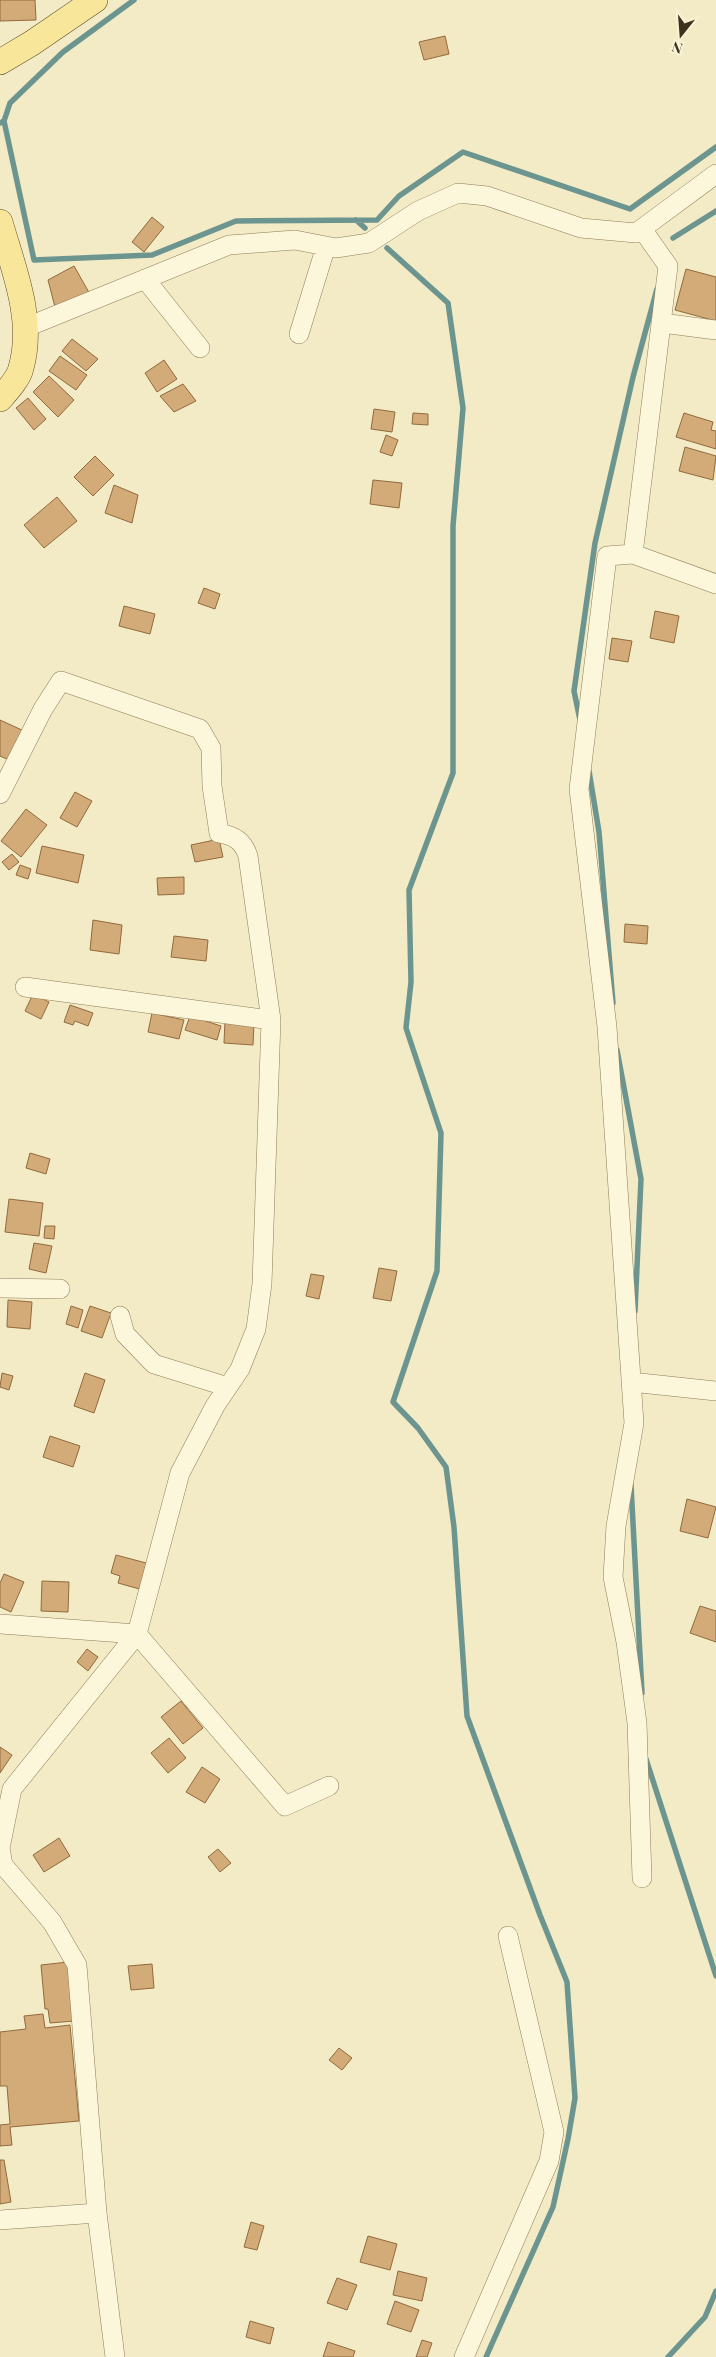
<svg xmlns="http://www.w3.org/2000/svg" width="716" height="2357" font-family="'Playfair Display',serif">
<style>
.lines{fill:none;stroke-linecap:round;stroke-linejoin:round}
.stream{stroke:#6d9590;stroke-width:5.5}
.building{fill:#d3ab78;stroke:#916a3d}
.minor-casing{stroke:#8f7d59;stroke-width:20}
.major-casing{stroke:#5d4a2d;stroke-width:26}
.minor{stroke:#fcf6da;stroke-width:19}
.major{stroke:#f8e79b;stroke-width:25}
</style>
<rect width="100%" height="100%" fill="#f2ebc5"/>
<g class="lines">
<path class="stream" d="M4 121 34 260 152 255 236 221 377 220 399 196 463 152 630 209 716 147
M0 123 4 121 10 103 63 52 134 0
M356 220 365 228
M673 238 716 211
M387 248 448 303 463 408 453 526V773L409 890 411 982 406 1028 441 1133 437 1271 393 1402 418 1428 446 1467 454 1527 467 1716 540 1915 567 1982 575 2098 568 2139 553 2207 486 2357
M580 720 574 691 595 543 633 377 657 289
M589 771 599 832 613 1003
M617 1050 641 1179 635 1311
M631 1485 642 1693
M646 1759 716 1976
M668 2357 705 2317 716 2291"/>
</g>
<path class="building" d="M0 0H35L36 20 0 21Z
M445 36 449 54 424 60 419 42Z
M152 217 164 227 144 252 132 242Z
M74 266 91 296 55 307 48 280Z
M686 269 716 277V321L675 310Z
M72 339 98 359 86 371 62 351Z
M60 356 87 375 76 390 49 371Z
M164 360 177 379 157 392 145 373Z
M49 376 74 400 58 417 33 392Z
M183 384 196 401 174 412 160 396Z
M28 398 46 419 34 430 16 408Z
M374 409 395 412 392 432 371 429Z
M413 413 428 414V425L412 424Z
M684 413 713 422 711 430 716 431V449L676 437Z
M386 435 398 440 392 456 380 452Z
M685 447 716 456 713 480 679 471Z
M95 456 114 475 93 496 74 477Z
M373 480 402 483 399 508 370 504Z
M114 485 138 495 132 523 105 513Z
M57 497 77 521 44 548 24 525Z
M204 588 220 594 215 609 198 603Z
M124 606 155 614 150 634 119 626Z
M655 611 679 616 674 643 650 638Z
M612 638 632 641 628 662 609 659Z
M0 720 24 731 11 761 0 756Z
M75 792 92 801 77 827 60 818Z
M26 809 47 825 21 857 1 841Z
M219 839 223 857 195 862 191 845Z
M42 846 84 855 78 883 36 873Z
M12 854 19 862 9 870 2 862Z
M20 865 31 869 28 879 16 875Z
M184 877V894L158 895 157 878Z
M93 920 122 925 119 954 90 950Z
M625 924 648 926 647 944 624 942Z
M174 936 208 940 206 961 171 957Z
M33 994 49 1002 41 1019 25 1011Z
M70 1005 93 1013 88 1026 75 1021 73 1025 64 1022Z
M152 1013 184 1020 179 1039 148 1032Z
M190 1016 221 1026 217 1040 185 1030Z
M225 1021 254 1023 253 1045 224 1043Z
M30 1153 50 1159 46 1174 26 1168Z
M9 1199 43 1203 39 1236 5 1232Z
M45 1226H55L54 1239 44 1238Z
M34 1243 52 1246 46 1273 29 1269Z
M379 1268 397 1271 391 1301 373 1298Z
M311 1274 324 1276 319 1299 306 1296Z
M8 1300 32 1302 30 1329 7 1327Z
M71 1306 83 1310 78 1328 66 1324Z
M90 1306 111 1313 102 1338 81 1331Z
M2 1373 13 1376 9 1390 0 1387Z
M85 1373 105 1380 94 1413 74 1406Z
M50 1436 80 1446 73 1467 43 1457Z
M687 1499 716 1507 708 1538 680 1531Z
M116 1555 150 1564 143 1590 118 1583 120 1576 111 1573Z
M4 1574 24 1582 11 1612 0 1607V1583Z
M42 1581 69 1582 68 1612 41 1611Z
M700 1606 716 1611V1642L690 1633Z
M87 1649 98 1657 88 1671 77 1662Z
M181 1701 203 1728 183 1744 161 1717Z
M169 1738 186 1758 168 1773 151 1753Z
M0 1747 12 1755 0 1773Z
M202 1767 220 1779 205 1803 186 1792Z
M59 1838 70 1856 44 1872 33 1855Z
M218 1849 231 1863 220 1872 208 1857Z
M68 1962 74 2021 50 2023 48 2009H45L41 1965Z
M152 1964 154 1988 131 1990 128 1966Z
M43 2014 45 2028 70 2025 79 2121 10 2127 12 2145 0 2146V2125L10 2124 7 2086H0V2032L26 2029 24 2016Z
M339 2048 352 2058 342 2070 329 2060Z
M0 2160H4L11 2202 0 2204Z
M251 2222 264 2226 257 2250 244 2247Z
M368 2236 397 2244 390 2270 360 2262Z
M398 2271 427 2278 422 2301 393 2295Z
M337 2278 357 2285 347 2310 327 2303Z
M395 2301 419 2310 411 2332 387 2324Z
M250 2321 274 2328 270 2344 246 2337Z
M422 2340 432 2343 427 2357H416Z
M328 2342 355 2351 353 2357H323Z"/>
<g class="lines">
<defs>
<path id="minor" d="M642 229 668 266 633 554 716 584
M145 279 200 348
M662 323 716 330
M27 327 229 245 295 240 336 248 369 243 418 211 458 193 487 196 581 228 636 233 716 174
M299 334 326 246
M633 554 607 556 579 789 607 1027 634 1423 616 1526 613 1577 626 1642 637 1723 642 1878
M0 794 43 709 61 681 200 729 211 748 212 786 219 833C235 836 243 841 248 856L271 1020 262 1284 256 1329 240 1369 215 1406 180 1473 137 1634 12 1789 0 1848 3 1865 52 1922 77 1965 97 2213 115 2357
M25 987 271 1020
M0 1288 60 1289
M120 1316 125 1334 154 1364 228 1387
M631 1382 716 1391
M0 1624 137 1634 285 1806 329 1786
M0 2220 97 2213
M464 2357 549 2161 554 2132 508 1936"/>
<path id="major" d="M0 62 32 43 95 0
M0 222C13 268 35 319 21 368 19 378 7 391 0 399"/>
</defs>
<use href="#minor" class="minor-casing"/>
<use href="#major" class="major-casing"/>
<use href="#minor" class="minor"/>
<use href="#major" class="major"/>
</g>
<g transform="translate(681 35) rotate(197)" stroke="#f9f3d6" stroke-width="4" paint-order="stroke">
<path d="M0-4L9 19L0 12L-9 19Z" fill="#3e321e"/>
<text y="-8" font-size="14" font-weight="bold" text-anchor="middle" fill="#3e321e">N</text>
</g>
</svg>
